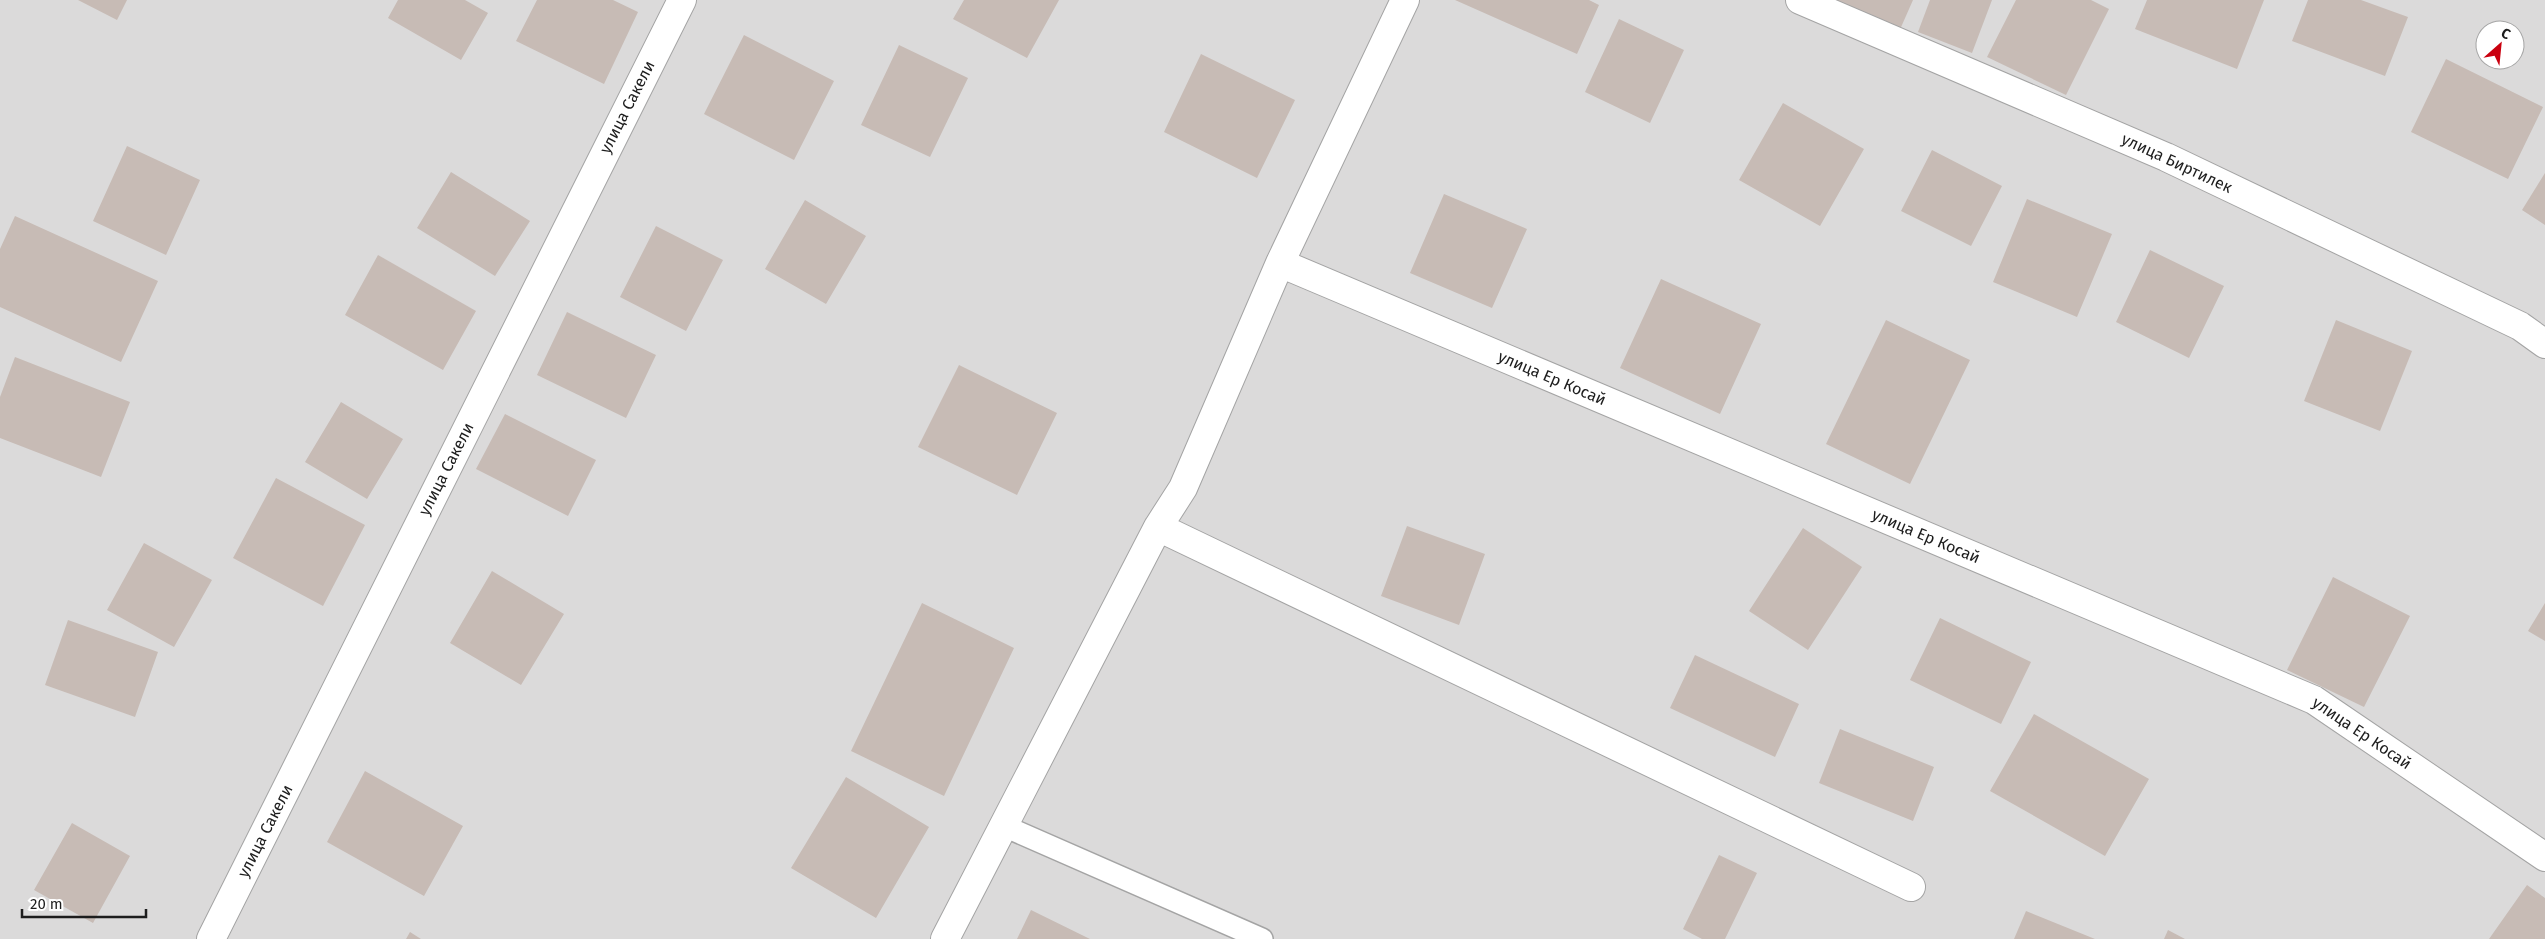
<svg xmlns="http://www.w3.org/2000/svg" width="2545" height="939" font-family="'Fira Sans',sans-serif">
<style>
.residential{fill:#dbdada;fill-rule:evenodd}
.building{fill:#c7bbb5}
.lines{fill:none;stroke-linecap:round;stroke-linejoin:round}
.lane-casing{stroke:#a4a4a4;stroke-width:24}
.street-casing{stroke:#a4a4a4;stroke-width:30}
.lane{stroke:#fff;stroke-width:21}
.street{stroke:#fff;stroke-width:28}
.labels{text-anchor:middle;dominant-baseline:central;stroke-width:4;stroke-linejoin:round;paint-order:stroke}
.street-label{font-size:16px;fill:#1d1d1d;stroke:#fff}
</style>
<rect width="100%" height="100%" fill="#efeae2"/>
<path class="residential" d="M0 0H2545V939H0ZM2485 30H2515V60H2485Z"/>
<path class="building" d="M78 0H127L117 20Z
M398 0H465L488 13 461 60 388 18Z
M537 0H613L638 12 604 84 516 41Z
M964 0H1059L1027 58 953 19Z
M1455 0H1589L1599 5 1577 54Z
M1823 0H1913L1898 34Z
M1930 0H1992L1972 53 1918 32Z
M2016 0H2091L2109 9 2066 95 1987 57Z
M2147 0H2264L2237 69 2135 29Z
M2308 0H2361L2408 17 2385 76 2292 41Z
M1619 19 1684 50 1650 123 1585 92Z
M744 35 834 81 794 160 704 114Z
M899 45 968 78 930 157 861 125Z
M1201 54 1295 100 1257 178 1164 132Z
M2446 59 2543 107 2508 179 2411 132Z
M1783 103 1864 149 1820 226 1739 180Z
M127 146 200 180 166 255 93 221Z
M1932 150 2002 186 1971 246 1901 211Z
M451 172 530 221 495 276 417 228Z
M2545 173V225L2522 210Z
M1444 194 1527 229 1492 308 1410 273Z
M2027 199 2112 234 2077 317 1993 282Z
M805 200 866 236 826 304 765 269Z
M15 216 158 281 121 362 0 307V249Z
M656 226 723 260 686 331 620 297Z
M2150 250 2224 286 2189 358 2116 322Z
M378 255 476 311 443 370 345 315Z
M1661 279 1761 324 1720 414 1620 368Z
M567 312 656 355 626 418 537 375Z
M1886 320 1970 360 1910 484 1826 444Z
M2336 320 2412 351 2380 431 2304 401Z
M15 357 130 402 101 477 0 438V397Z
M959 365 1057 413 1017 495 918 447Z
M341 402 403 439 367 499 305 462Z
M505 414 596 460 568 516 476 469Z
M276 478 365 525 323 606 233 558Z
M1407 526 1485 554 1459 625 1381 596Z
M1803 528 1862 567 1808 650 1749 611Z
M144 543 212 580 174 647 107 610Z
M492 571 564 614 521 685 450 643Z
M2333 577 2410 616 2364 707 2287 670Z
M922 603 1014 648 944 796 851 751Z
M2545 603V641L2528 631Z
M1940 618 2031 662 2001 724 1910 680Z
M68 620 158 652 135 717 45 685Z
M1695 655 1799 704 1775 757 1670 708Z
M2034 714 2149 779 2105 856 1990 791Z
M1840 729 1934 767 1913 821 1819 783Z
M365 771 463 826 424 896 327 842Z
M846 777 929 827 876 918 791 868Z
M72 823 130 856 93 923 34 890Z
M1719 855 1757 873 1725 939H1702L1683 929Z
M2527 885 2545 898V939H2489Z
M1031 910 1090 939H1017Z
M2026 911 2095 939H2014Z
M2168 930 2185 939H2164Z
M410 932 421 939H406Z"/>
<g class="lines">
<defs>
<path id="lane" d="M1004 826 1262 939"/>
<path id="street" d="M1800 0 2166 157 2520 326 2545 344
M1280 263 2314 700 2545 857
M1158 527 1911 887
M211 939 682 0
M945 939 1158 527 1183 488 1280 263 1405 0"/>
</defs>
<use href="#lane" class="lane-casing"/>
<use href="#street" class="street-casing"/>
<use href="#lane" class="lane"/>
<use href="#street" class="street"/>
</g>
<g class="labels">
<g class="street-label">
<text transform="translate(627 107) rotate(-63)">улица Сакели</text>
<text transform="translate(2177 163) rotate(25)">улица Биртилек</text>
<text transform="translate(1552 378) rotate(23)">улица Ер Косай</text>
<text transform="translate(446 469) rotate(-63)">улица Сакели</text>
<text transform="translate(1926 536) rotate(23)">улица Ер Косай</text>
<text transform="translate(2362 733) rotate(34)">улица Ер Косай</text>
<text transform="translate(265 831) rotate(-63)">улица Сакели</text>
</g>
</g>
<g transform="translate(2500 45) rotate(27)"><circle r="24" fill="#ffffff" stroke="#a5a5a5"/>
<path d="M0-4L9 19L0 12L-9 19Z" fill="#ca000f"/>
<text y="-8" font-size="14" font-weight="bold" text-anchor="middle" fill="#1d1d1d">С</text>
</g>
<path d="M22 909v8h124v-8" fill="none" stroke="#1d1d1d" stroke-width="2.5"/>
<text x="30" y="909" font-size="15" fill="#1d1d1d" stroke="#ffffff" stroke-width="4" paint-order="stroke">20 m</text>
</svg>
